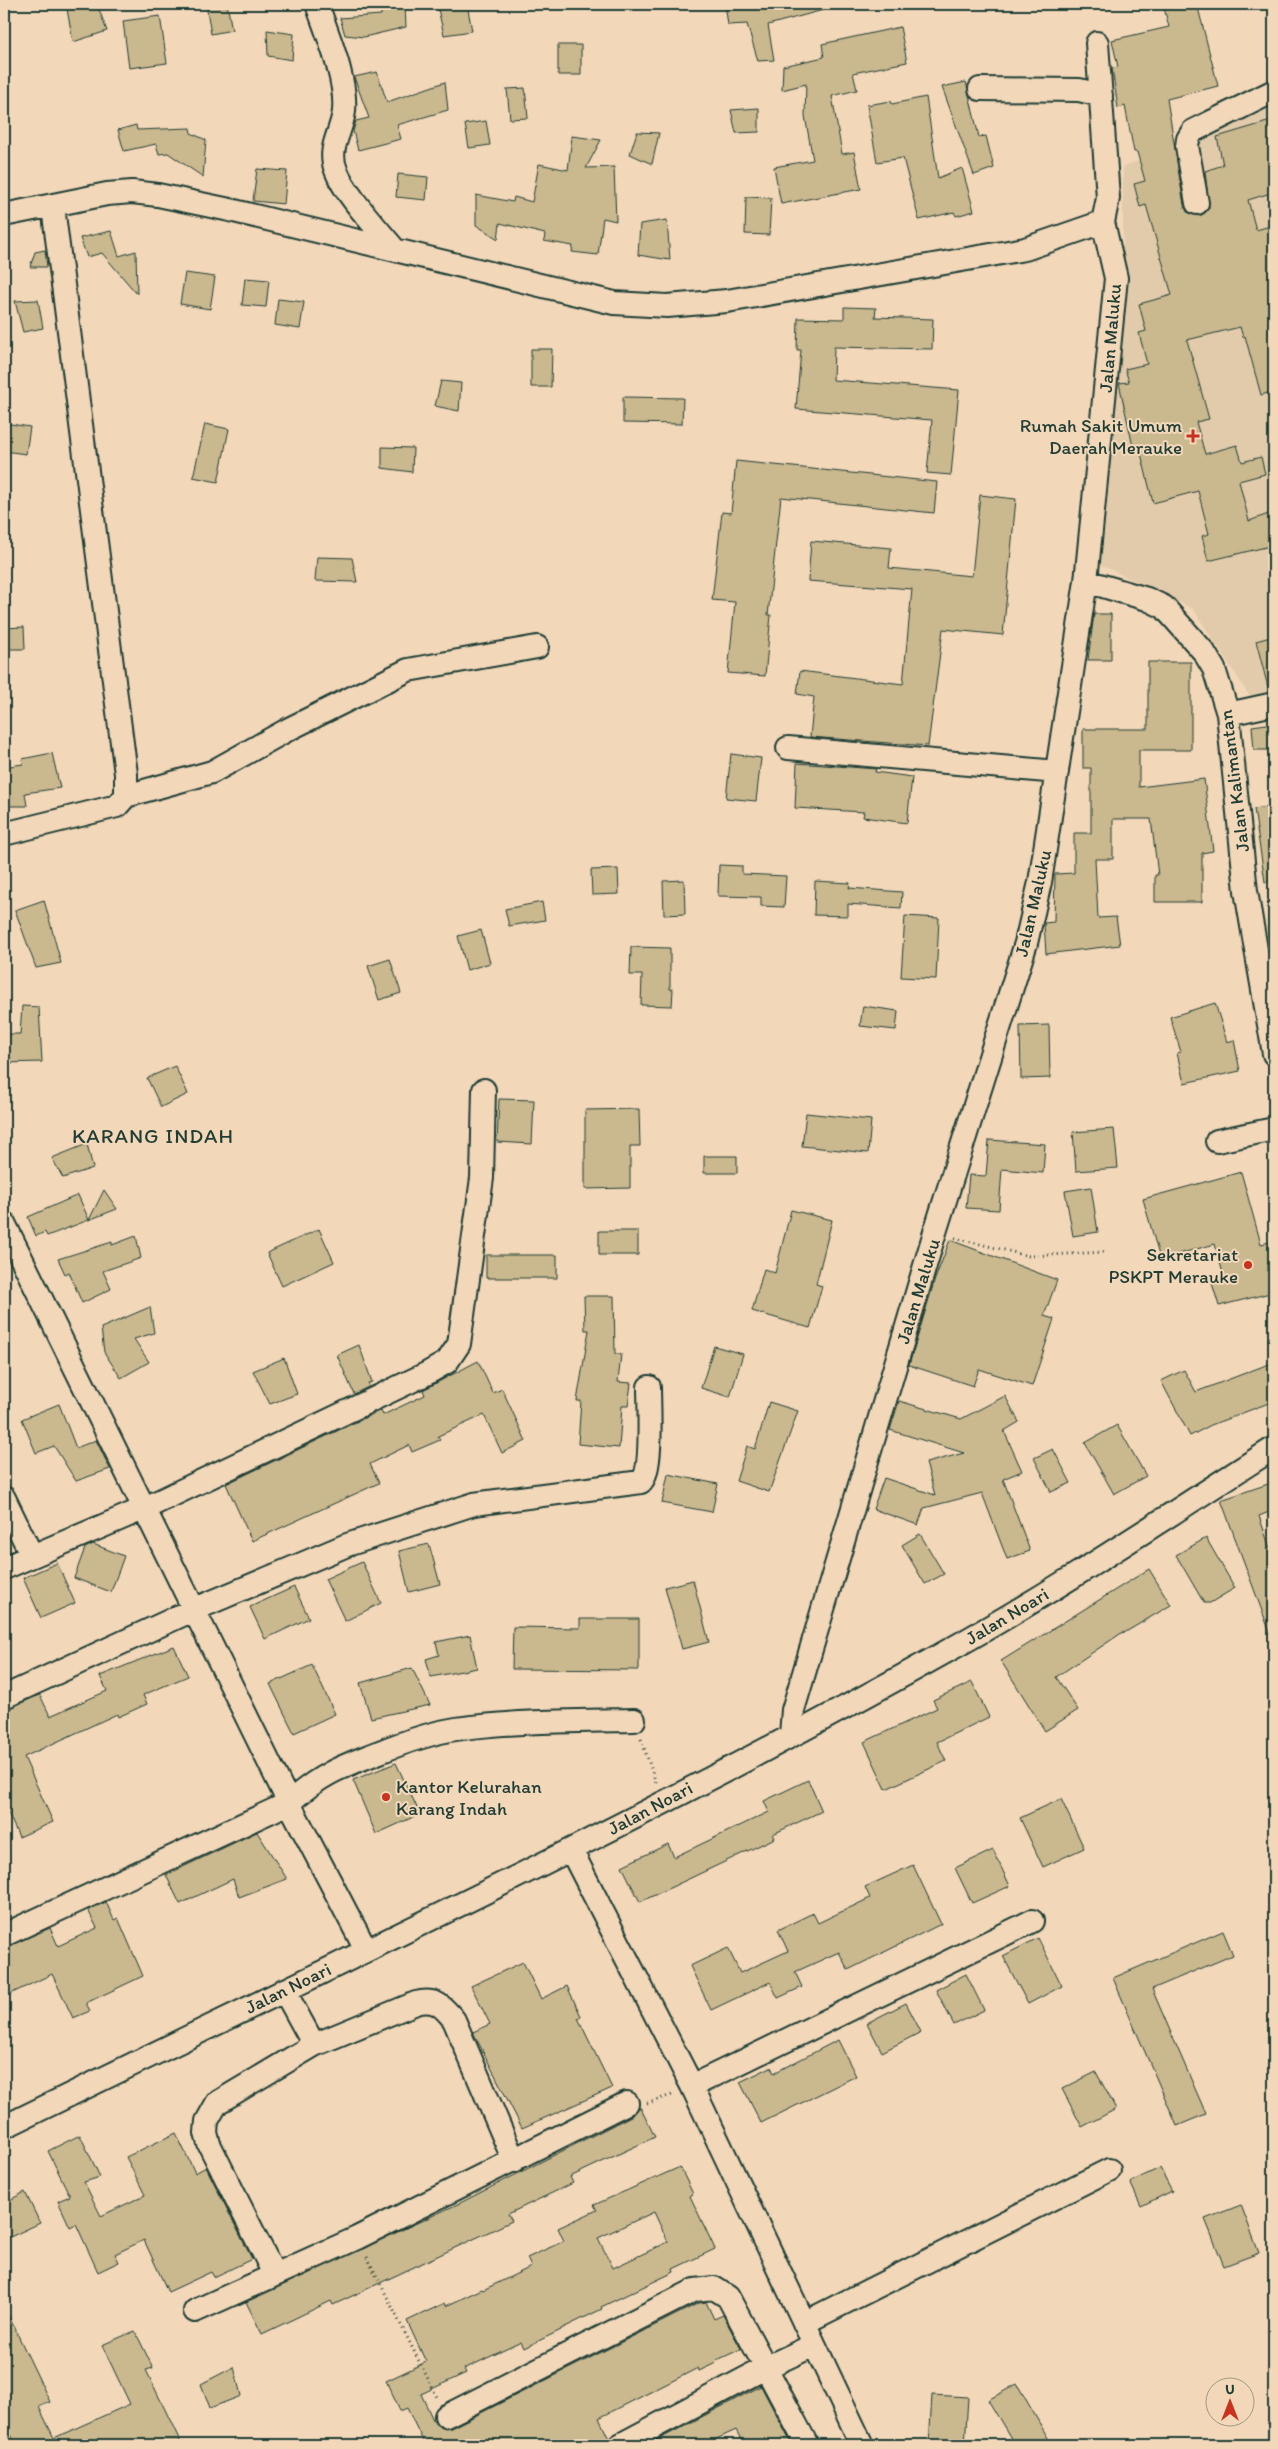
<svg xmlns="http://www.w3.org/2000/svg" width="1278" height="2449" font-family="Itim,sans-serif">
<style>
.built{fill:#e2cbaa}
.building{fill:#cab88e;stroke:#1f3d34;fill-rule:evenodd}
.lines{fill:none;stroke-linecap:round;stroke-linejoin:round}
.minor-casing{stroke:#1f3d34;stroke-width:26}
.path{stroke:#1f3d34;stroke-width:3;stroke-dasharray:1 4;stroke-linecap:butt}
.minor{stroke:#f2d7b9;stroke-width:22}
.poi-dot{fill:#c8321e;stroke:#f2d7b9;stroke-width:2}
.labels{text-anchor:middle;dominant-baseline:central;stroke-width:4;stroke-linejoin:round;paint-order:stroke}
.street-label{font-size:19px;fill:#1f3d34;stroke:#f2d7b9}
.poi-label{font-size:19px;fill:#1f3d34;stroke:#f2d7b9;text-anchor:end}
.quarter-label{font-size:21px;letter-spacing:1px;fill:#1f3d34;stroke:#f2d7b9}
</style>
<rect width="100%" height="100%" fill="#f2d7b9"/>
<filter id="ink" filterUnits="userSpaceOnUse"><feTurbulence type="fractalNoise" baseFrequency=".02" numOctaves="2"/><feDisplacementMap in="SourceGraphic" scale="10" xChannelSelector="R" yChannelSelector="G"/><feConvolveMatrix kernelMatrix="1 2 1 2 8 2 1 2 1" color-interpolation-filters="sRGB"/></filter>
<g filter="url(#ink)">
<path class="built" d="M1274 103V693L1251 698 1193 609 1099 564 1123 309V167Z"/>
<path class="building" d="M88 4H97L107 31 73 42 67 9Z
M206 4H227L232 30 211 34Z
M458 4H467L472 31 444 35 438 9Z
M725 4H827V9L768 25 774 60 758 61 747 24 728 25Z
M1163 4H1197L1218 86 1167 99 1184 205 1187 212 1199 216 1205 213 1209 208 1205 171 1223 165 1217 137 1274 120V192L1248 200 1256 230 1274 225V391L1261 395 1245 336 1243 337 1240 327 1187 340 1209 419 1196 422 1205 454 1237 445 1242 462 1261 457 1265 474 1239 481 1249 521 1274 512V545L1208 561 1202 536 1209 534 1198 491 1153 503 1140 449 1134 451 1119 383 1129 382 1125 369 1147 364 1139 333 1146 331 1139 304 1172 295 1146 205 1140 207 1134 184 1145 181 1137 152H1134L1125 106 1118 108 1112 68 1118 67 1112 40 1169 27Z
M405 7 406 27 364 37 345 35 340 18 381 15V11Z
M160 16 167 63 129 68 123 21Z
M900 27 907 62 853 73 857 90 832 96 842 154 854 152 861 189 781 204 774 167 813 160 805 116 806 84 782 90 783 66 824 57 822 44Z
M267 30 294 34 292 60 268 56Z
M558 45H581V75H558Z
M377 72 387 102 445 82 448 110 397 125 401 139 358 150 353 131 356 121 369 118 354 77Z
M966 82 979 137 986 136 994 168 974 175 942 87Z
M525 88 528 118 510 119 507 89Z
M926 97 938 178 962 168 974 211 956 216 954 212 919 220 903 158 877 162 867 105 891 101 892 104Z
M759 108V132L736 133 731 110Z
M486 121 490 145 469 148 465 124Z
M136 125 137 130 190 128 191 133 206 140 203 177 168 153 159 154 156 144 124 151 118 130Z
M637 132 659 133 652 164 630 154Z
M572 136 601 140 586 168 614 167 616 221 603 218 598 255 572 252 573 246 544 241 545 234 500 223 498 239 476 225V195L513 202 514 197 532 202 539 164 568 170Z
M257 169 287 171 284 204 253 201Z
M398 174 428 177 426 200 396 197Z
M746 197 771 198 769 235 745 234Z
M667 220 670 260 638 255 640 224Z
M111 231 119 256 136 251 137 294 102 253 87 257 80 238Z
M45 250 47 267H30L35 252Z
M185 273 215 277 210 309 180 304Z
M245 278 269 280 266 307 242 305Z
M278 299 304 302 300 329 275 325Z
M38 300 43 328 23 332 15 301Z
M844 307 876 308 875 317 933 319 932 349 834 347 833 380 959 390 951 475 927 473 932 420 796 409 801 350H797L798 318 844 319Z
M531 349H552L551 387H531Z
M441 381 461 383 459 411 435 406Z
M623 397 683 398 682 424 623 423Z
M4 423 30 427 26 454 4 451Z
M205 424 229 429 218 482 193 477Z
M382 447 413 448 412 472 382 468Z
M736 461 937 482 934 513 781 497 768 615H771L765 676 728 673 735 602 712 600 722 512 731 513Z
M980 495 1016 499 1003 635 943 629 928 746 810 737 814 697 797 694 800 671 903 684 912 589 808 581 811 541 891 548 889 568 972 576Z
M317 557 352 558 357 582 315 581Z
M1094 614H1111V660H1088Z
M24 627 25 649H7L5 628Z
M1274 636V691H1269L1256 641Z
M1148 662H1191V750H1139V787L1204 779 1213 851 1202 853V902H1155V875H1158L1151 819H1113V859H1095L1098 918 1116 917 1120 945 1046 954 1044 923 1054 922 1055 874 1074 873V833H1091V768H1083V729H1148Z
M1274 723V750H1254L1252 726Z
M52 753 60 788 25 793 27 806H4V767L23 764 22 759Z
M731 754 761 758 756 801 726 798Z
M797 763 876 769 875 772 912 777 907 823 863 817 864 812 795 808Z
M1274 806V881L1265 882 1254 809Z
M719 865 742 866V874L786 876 784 907 761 906V897L718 896Z
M618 869 619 894 592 895 591 870Z
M684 880 685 914 664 915 663 881Z
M815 881 850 883 849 888 902 892 901 908 848 904V916L814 915Z
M44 900 61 963 36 968 15 910Z
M542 902 545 920 509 926 505 909Z
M905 916 939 918 936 979 901 977Z
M481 930 490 963 467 970 458 936Z
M631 947 670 948V989H673L672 1006 641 1005 642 975H630Z
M390 959 401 993 379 1000 368 966Z
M1215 1003 1227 1042 1234 1040 1240 1071 1184 1083 1177 1053 1181 1052 1170 1017Z
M22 1006 39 1007 42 1062 4 1063V1034H20Z
M863 1006 898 1011 896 1030 860 1026Z
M1049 1025 1050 1078 1021 1079 1020 1026Z
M175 1066 188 1094 161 1107 147 1078Z
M499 1099 534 1100 532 1144 497 1142Z
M639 1109 640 1146H630V1188L585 1189V1110Z
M806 1113 871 1120 868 1153 802 1146Z
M1114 1129 1118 1168 1076 1171 1073 1132Z
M989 1140 1045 1144 1043 1173 1002 1169 999 1210 966 1208 969 1175 986 1176Z
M87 1144 93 1168 63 1178 52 1158Z
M704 1156H737V1173H704Z
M1241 1172 1261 1244 1274 1241V1292L1219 1306 1211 1280 1224 1277 1215 1244 1160 1259 1143 1199Z
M1091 1187 1098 1232 1073 1236 1065 1191Z
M104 1190 117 1209 47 1236 45 1232 36 1236 28 1217 78 1195 89 1220Z
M791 1210 832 1220 816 1284 822 1286 810 1328 752 1311 764 1269 775 1273Z
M319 1229 334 1262 282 1286 267 1253Z
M599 1231H638V1255H599Z
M136 1236 141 1258 103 1271 111 1289 82 1303 69 1272 65 1274 58 1259 112 1242V1245Z
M950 1240 1057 1280 1044 1316 1054 1319 1032 1386 979 1369 973 1386 909 1365 935 1279Z
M486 1255H557V1278H486Z
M584 1296H614L615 1354H621L618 1382 631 1383 628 1406H622L619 1448 578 1444 581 1401H577L589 1330H585Z
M150 1307 154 1333 134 1339 149 1362 121 1378 104 1352 101 1328Z
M359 1345 372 1382 368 1383 370 1386 354 1394 337 1355Z
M714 1346 743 1354 730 1397 701 1388Z
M284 1358 297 1394 270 1404 253 1371Z
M478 1361 493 1393 502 1389 526 1441 502 1453 484 1415 438 1436 440 1440 412 1452 409 1445 370 1464 379 1483 252 1541 226 1484 381 1410 383 1415 425 1395 423 1390Z
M1274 1362V1401L1211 1425 1190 1436 1161 1381 1184 1370 1196 1392Z
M1005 1396 1019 1422 1004 1431 1022 1471 1003 1479 1030 1551 1007 1559 982 1493 924 1508 918 1525 873 1509 884 1478 935 1495 926 1463 964 1453 890 1430 899 1401 961 1419Z
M769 1402 798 1411 769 1492 736 1481 747 1446 755 1449Z
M59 1404 76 1448 96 1440 110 1469 76 1481 54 1446 36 1453 22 1419Z
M1117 1425 1146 1476 1114 1494 1085 1443Z
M1053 1449 1071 1483 1051 1492 1034 1458Z
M668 1474 718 1484 712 1512 662 1503Z
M1274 1482V1510L1259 1516 1274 1560V1638H1272L1221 1500Z
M920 1534 944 1574 925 1584 902 1545Z
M1206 1538 1235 1588 1210 1603H1204L1176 1555Z
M93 1544 124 1556 111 1592 74 1578 85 1548Z
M429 1544 440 1584 409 1592 399 1551Z
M362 1562 381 1603 345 1621 325 1579Z
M57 1563 75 1603 41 1618 23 1578Z
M1149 1569 1171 1605 1124 1633 1123 1632 1056 1677 1078 1710 1045 1731 1001 1661Z
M693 1580 709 1642 682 1649 665 1587Z
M294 1587 309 1618 265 1639 250 1607Z
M580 1619H639V1670L512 1669 513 1627 580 1628Z
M470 1635 477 1668 431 1677 426 1659 439 1655 436 1642Z
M174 1646 188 1676 143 1695 147 1704 118 1717 117 1714 24 1757 53 1822 19 1837 4 1804V1710L40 1695 50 1716 107 1691 100 1676Z
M312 1665 335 1714 294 1733 270 1684Z
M412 1668 430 1705 371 1718 360 1683Z
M972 1682 989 1717 937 1742 946 1761 886 1789 864 1742 937 1708 933 1700Z
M396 1763 420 1814 376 1834 353 1780Z
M808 1780 822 1811 773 1834 775 1838 640 1902 622 1866 668 1844 674 1857 769 1812 764 1801Z
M1061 1799 1084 1848 1043 1867 1020 1818Z
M257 1832 287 1879 239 1897 233 1879 180 1904 166 1875Z
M993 1850 1010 1886 972 1903 955 1868Z
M913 1865 941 1924 848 1970 839 1952 795 1972 802 1987 778 1998 770 1982 711 2010 690 1966 728 1948 740 1973 788 1951 778 1930 813 1913 818 1923 870 1898 865 1887Z
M106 1902 114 1920 118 1918 143 1976 86 2003 90 2011 73 2018 52 1974 4 1997V1948L50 1928 58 1946 97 1928 88 1910Z
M1223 1931 1233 1955 1152 1989 1206 2114 1177 2126 1113 1978Z
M1038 1938 1062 1986 1028 2004 1003 1956Z
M523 1962 541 1999 567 1986 581 2016 578 2018 612 2088 522 2128 473 2032 490 2024 471 1986Z
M966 1974 984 2010 954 2025 936 1990Z
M906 2003 921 2032 882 2052 867 2023Z
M838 2040 856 2076 761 2123 740 2082 771 2067 774 2073Z
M1096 2072 1116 2109 1082 2127 1062 2089Z
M640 2107 655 2137 570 2177 573 2183 508 2214 512 2221 333 2305 331 2301 262 2334 246 2302 460 2203 633 2115Z
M176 2133 195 2173 206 2167 252 2259 214 2277 211 2272 168 2292 144 2240 115 2254 119 2262 98 2272 76 2224 70 2227 58 2201 70 2196 48 2151 80 2135 100 2177 84 2182 101 2216 145 2195 126 2157Z
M680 2167 693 2194 690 2196 715 2249 673 2269 674 2272 601 2307 602 2309 561 2329V2330L524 2348 521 2342 464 2369 466 2373 421 2394 435 2424 445 2429 451 2428 699 2303 706 2302 714 2319 723 2315 741 2349 715 2361 716 2363 699 2371 698 2368 599 2418 609 2439 607 2445H425L407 2408 400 2411 386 2381 426 2362 407 2321 445 2303 446 2306 482 2289 483 2290 531 2267 527 2258 564 2241 558 2228 597 2210 594 2205ZM654 2212 668 2242 613 2268 598 2238Z
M1160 2168 1172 2191 1141 2206 1130 2182Z
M25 2192 40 2223 8 2238 4 2229V2203Z
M1241 2205 1259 2253 1224 2266 1205 2219Z
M4 2306 50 2402 39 2407 54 2438 130 2404 102 2345 135 2331 153 2368 146 2370 182 2445H16L4 2420Z
M234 2367 241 2396 210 2408 201 2384Z
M1017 2384 1052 2445H1015L988 2400Z
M761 2386 792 2445H744L736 2430 703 2445H648Z
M932 2395 968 2397 965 2445H929Z"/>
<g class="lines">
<defs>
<path id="minor" d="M317 4C327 34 347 79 344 111 342 132 327 148 336 170 345 195 378 229 395 250
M980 89 1079 90 1101 95
M1197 203 1187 146 1188 139 1193 131 1274 91
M4 215 107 194 132 192 158 195 230 210 614 303 667 306 727 301 1025 249 1103 222
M1086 581 1147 599 1164 607 1204 652 1214 669 1228 714 1246 891 1274 1054
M1228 714 1274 704
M788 748 1057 772
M126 796 212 772 289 729 408 670 537 647
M4 834 117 806 126 796V774L53 207
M1217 1141 1274 1129
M4 1223 289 1803 366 1950
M4 1498 32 1556
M4 1568 143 1509 426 1374 447 1362 459 1344 482 1178 484 1090
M4 1697 193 1610 347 1545 474 1504 641 1482C653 1471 649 1405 649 1387
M791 1735 793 1710 935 1232 1026 943 1040 882 1086 581 1116 278 1103 222 1108 198 1097 43
M571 1850 692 2086 862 2445
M4 1935 289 1803C318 1776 340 1767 377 1753 402 1743 429 1733 456 1729 515 1721 575 1721 634 1720
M284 1990 314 2045
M692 2086 1032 1921
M4 2127C318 1973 636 1825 942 1654 1056 1591 1164 1518 1274 1448
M274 2274 209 2144 206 2133 207 2121 217 2103 314 2045 416 2003C435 1998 443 2006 454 2020L514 2161
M195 2311 357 2238 627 2103
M804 2323 1109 2170
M446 2416 695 2290 714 2288 728 2297 807 2445
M620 2445 767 2367 814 2345"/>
</defs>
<use href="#minor" class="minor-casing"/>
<path class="path" d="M955 1238 1029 1256 1105 1252
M641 1739 656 1783
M647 2103 675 2094
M367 2257 438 2399"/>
<use href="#minor" class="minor"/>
</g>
</g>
<g class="poi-dot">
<path d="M1190.5 428.5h5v5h5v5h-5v5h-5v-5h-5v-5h5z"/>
<circle cx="1248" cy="1265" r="5"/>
<circle cx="386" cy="1797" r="5"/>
</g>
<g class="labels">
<g class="street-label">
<text transform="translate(1110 338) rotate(-85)">Jalan Maluku</text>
<text transform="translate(1234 781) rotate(-97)">Jalan Kalimantan</text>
<text transform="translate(1033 903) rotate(-77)">Jalan Maluku</text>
<text transform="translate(918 1291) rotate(-73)">Jalan Maluku</text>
<text transform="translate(1007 1616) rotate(-31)">Jalan Noari</text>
<text transform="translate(650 1808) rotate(-28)">Jalan Noari</text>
<text transform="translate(288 1988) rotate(-26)">Jalan Noari</text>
</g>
<g class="poi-label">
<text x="1182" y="425">Rumah Sakit Umum<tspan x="1182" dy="22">Daerah Merauke</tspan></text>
<text x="1238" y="1254">Sekretariat<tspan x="1238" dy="22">PSKPT Merauke</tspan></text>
<text x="396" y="1786" text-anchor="start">Kantor Kelurahan<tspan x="396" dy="22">Karang Indah</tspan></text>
</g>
<g class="quarter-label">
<text x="153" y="1135">KARANG INDAH</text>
</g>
</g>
<rect width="1278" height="2449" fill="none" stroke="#f2d7b9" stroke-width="20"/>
<rect x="10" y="10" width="1258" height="2429" fill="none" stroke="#1f3d34" stroke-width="2" filter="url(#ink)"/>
<g transform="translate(1230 2402)"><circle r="24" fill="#f2d7b9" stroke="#9e9984"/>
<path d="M0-4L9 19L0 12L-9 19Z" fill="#c8321e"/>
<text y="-8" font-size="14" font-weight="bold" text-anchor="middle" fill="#1f3d34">U</text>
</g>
</svg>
